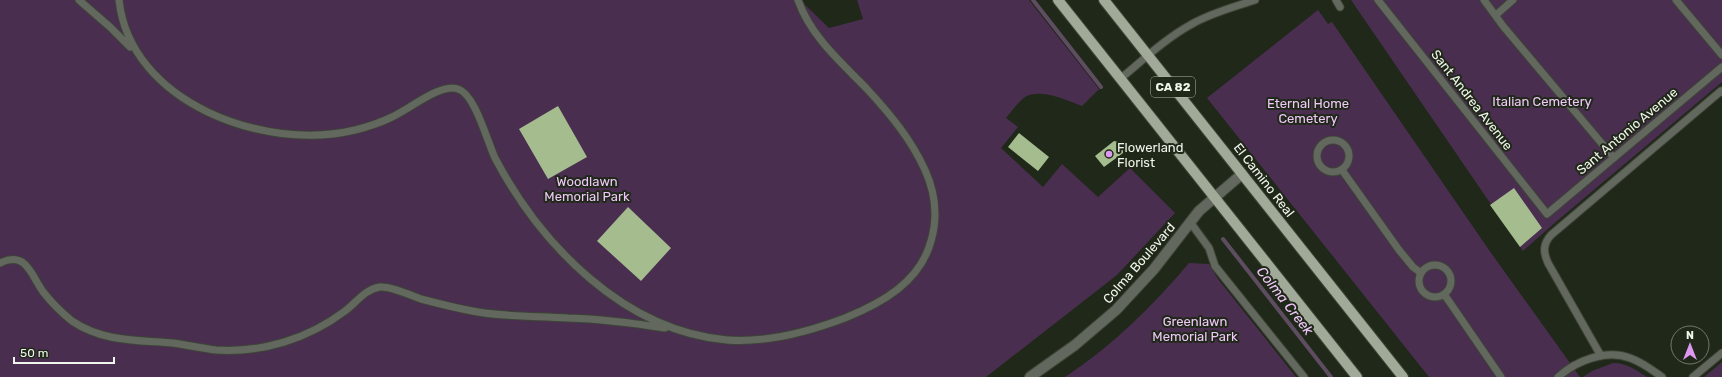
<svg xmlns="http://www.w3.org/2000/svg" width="1722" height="377" font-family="Rubik,sans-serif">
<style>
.green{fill:#492e50}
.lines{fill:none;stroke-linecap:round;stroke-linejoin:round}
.stream{stroke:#5e4d60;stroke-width:4}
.building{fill:#a4bc8e}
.service-casing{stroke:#3d4536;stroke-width:9}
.minor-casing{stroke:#3d4536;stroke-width:12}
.primary-casing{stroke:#3d4536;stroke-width:12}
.service{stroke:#63685f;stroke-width:7}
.minor{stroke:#63685f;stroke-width:10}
.primary{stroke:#a1aa99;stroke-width:10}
.poi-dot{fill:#df98f1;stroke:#202819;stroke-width:1.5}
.labels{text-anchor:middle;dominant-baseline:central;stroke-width:4;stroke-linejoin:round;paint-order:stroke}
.shield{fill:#202819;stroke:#b2b8ac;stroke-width:1}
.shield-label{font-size:12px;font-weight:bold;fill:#f0f6eb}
.street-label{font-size:13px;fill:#f0f6eb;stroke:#202819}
.park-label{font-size:13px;fill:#efc8f9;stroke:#202819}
.poi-label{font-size:13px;fill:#f0f6eb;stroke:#202819;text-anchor:start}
.water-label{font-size:14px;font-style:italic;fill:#f0c8fa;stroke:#202819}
</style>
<rect width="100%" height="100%" fill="#202819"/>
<path class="green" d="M0 0H800L829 28 863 19 857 0H1029L1099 89 1082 106C1067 100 1040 88 1025 97 1018 102 1011 112 1006 118L1018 127 1001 148 1043 187 1062 164 1098 197 1130 168 1175 213 1117 275 986 377H0Z
M1351 0H1722V82L1557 221 1523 251Z
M1318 10 1328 24 1332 22 1489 250 1580 377H1429L1207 98Z
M1189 263 1209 264 1218 279 1296 377H1065C1112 346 1153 306 1189 263Z
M1722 362V377H1704Z
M1613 363C1627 363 1636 370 1647 377H1583L1592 371Z"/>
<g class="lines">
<path class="stream" d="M1033 0 1101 87
M1223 239 1331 377"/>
</g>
<path class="building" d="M558 106 587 157 548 179 519 129Z
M1019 133 1049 157 1038 171 1008 147Z
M1114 141 1118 142 1123 148V153L1104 167 1095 156Z
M1514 188 1542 228 1520 247 1490 205Z
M628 207 671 248 641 281 597 241Z"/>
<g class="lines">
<defs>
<path id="service" d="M79 0 110 27 130 47
M119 0C130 103 265 152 355 130 367 127 380 123 392 117 410 109 440 83 458 89 475 94 487 141 495 158 541 245 624 331 727 340 766 343 808 332 845 318 882 303 920 282 931 241 938 217 935 192 925 170 911 139 890 114 867 89 841 62 811 37 798 0
M1336 0 1340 7
M1378 0 1547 214 1722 67
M1484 0 1503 26 1614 158
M1676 0 1722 55
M1496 15 1513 0
M1120 79C1143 60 1166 38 1192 24 1211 13 1234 7 1255 0
M1317 156a16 16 0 1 1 32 0a16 16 0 1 1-32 0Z
M1342 170 1399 250 1413 267 1421 273
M1190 222 1209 248 1215 266 1304 377
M0 263C27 250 31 276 44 293 52 303 62 313 72 321 103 342 137 340 173 343 187 345 201 348 216 350 262 353 308 339 345 311 356 303 365 289 380 287 391 286 410 295 421 299 440 304 459 309 478 312 507 317 538 316 568 318 600 319 633 323 665 328
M1419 281a16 16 0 1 1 32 0a16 16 0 1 1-32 0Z
M1444 294 1501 377
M1601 356 1548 263C1543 252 1543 244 1551 235L1721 91 1722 92
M1558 377C1576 361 1605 349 1630 358 1642 362 1652 370 1662 377
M1693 377 1722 353"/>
<path id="minor" d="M1030 377 1075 345 1116 310 1154 269 1199 211 1242 174"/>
<path id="primary" d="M1058 0 1357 377
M1104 0 1403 377"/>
</defs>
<use href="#service" class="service-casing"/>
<use href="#minor" class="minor-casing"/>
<use href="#primary" class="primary-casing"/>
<use href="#service" class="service"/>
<use href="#minor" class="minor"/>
<use href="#primary" class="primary"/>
</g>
<circle class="poi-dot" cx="1109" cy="154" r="4"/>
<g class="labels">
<rect class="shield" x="1151" y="77" width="44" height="20" rx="3"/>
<g class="shield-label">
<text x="1173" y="87">CA 82</text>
</g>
<g class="street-label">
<text transform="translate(1472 100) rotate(52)">Sant Andrea Avenue</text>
<text transform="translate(1627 131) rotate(-40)">Sant Antonio Avenue</text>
<text transform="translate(1264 180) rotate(52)">El Camino Real</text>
<text transform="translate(1139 263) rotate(-49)">Colma Boulevard</text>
</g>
<g class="park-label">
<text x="1542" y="101">Italian Cemetery</text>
<text x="1308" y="103">Eternal Home<tspan x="1308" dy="15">Cemetery</tspan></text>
<text x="587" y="181">Woodlawn<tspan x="587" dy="15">Memorial Park</tspan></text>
<text x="1195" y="321">Greenlawn<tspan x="1195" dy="15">Memorial Park</tspan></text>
</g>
<g class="poi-label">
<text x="1117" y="147">Flowerland<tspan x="1117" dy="15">Florist</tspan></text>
</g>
<g class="water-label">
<text transform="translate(1285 301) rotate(52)">Colma Creek</text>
</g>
</g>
<g transform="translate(1690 345)"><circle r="19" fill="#202819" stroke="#737a6d"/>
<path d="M0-3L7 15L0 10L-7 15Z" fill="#df98f1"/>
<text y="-6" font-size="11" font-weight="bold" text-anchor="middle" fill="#f0f6eb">N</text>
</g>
<path d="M14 357v6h100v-6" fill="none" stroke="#f0f6eb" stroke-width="2"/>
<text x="20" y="357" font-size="12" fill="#f0f6eb" stroke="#202819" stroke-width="3" paint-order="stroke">50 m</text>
</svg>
